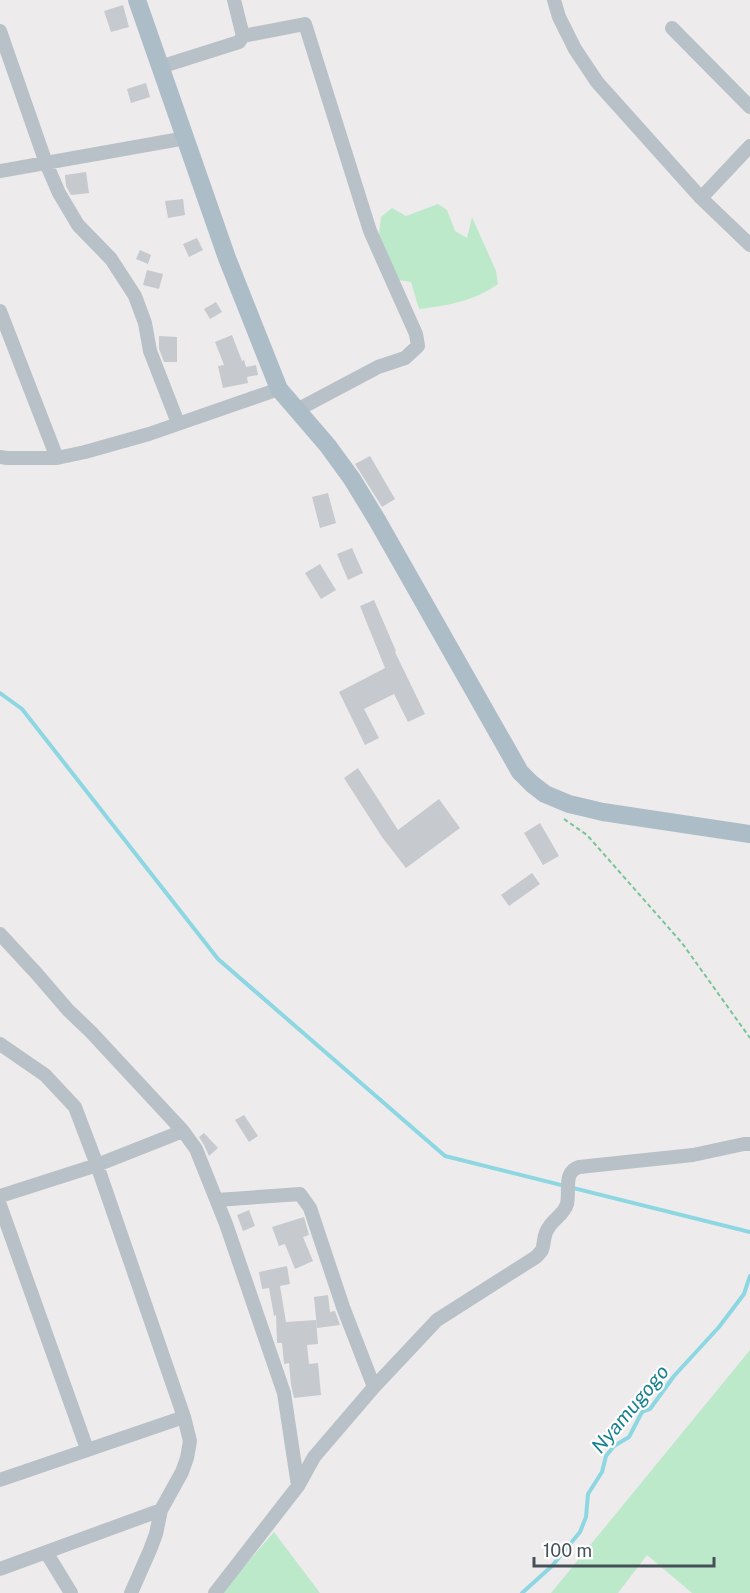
<svg xmlns="http://www.w3.org/2000/svg" width="750" height="1593" font-family="'Public Sans',sans-serif">
<style>
.green{fill:#bce9ca}
.lines{fill:none;stroke-linecap:round;stroke-linejoin:round}
.stream{stroke:#8dd7e2;stroke-width:4}
.building{fill:#c6c9ce}
.path{stroke:#78c499;stroke-width:2;stroke-dasharray:4.5 3;stroke-linecap:butt}
.minor{stroke:#b8c1c7;stroke-width:14}
.major{stroke:#adbdc8;stroke-width:18}
.labels{text-anchor:middle;dominant-baseline:central;stroke-width:4.5;stroke-linejoin:round;paint-order:stroke}
.water-label{font-size:20px;font-style:italic;fill:#188090;stroke:#fff}
</style>
<rect width="100%" height="100%" fill="#eeebec"/>
<path class="green" d="M438 204 447 210 455 231 467 238 472 217 496 271 498 284C475 301 446 306 419 309L411 282 397 280 378 244 381 217 392 208 406 216Z
M750 1350V1593H692L647 1555 618 1593H551Z
M274 1532 320 1593H221Z"/>
<g class="lines">
<path class="stream" d="M0 693 22 709 218 959 445 1156 750 1232
M522 1593 552 1566 580 1532 586 1517 588 1494 602 1472 606 1456 614 1446 629 1437 642 1412 650 1409 674 1376 719 1327 744 1294 750 1276"/>
</g>
<path class="building" d="M123 5 129 27 111 32 104 11Z
M146 83 150 97 131 103 127 89Z
M86 172 89 193 71 195 66 186 65 175Z
M183 199 185 215 168 218 165 201Z
M197 238 203 250 189 257 183 244Z
M140 250 151 255 148 264 136 259Z
M147 270 163 274 159 289 143 285Z
M216 302 222 312 210 319 204 309Z
M232 335 242 361 244 360 246 367 256 365 258 375 247 377 248 383 223 388 218 366 224 365 215 342Z
M159 336 177 337V362H164L159 349Z
M370 456 395 499 382 507 355 464Z
M328 493 336 523 320 528 312 497Z
M352 548 363 573 348 580 337 554Z
M320 564 336 590 321 599 305 573Z
M374 600 396 651 395 652 425 714 408 722 394 694 364 709 379 738 365 745 339 692 385 668 360 606Z
M358 768 398 830 439 799 460 828 406 868 382 837 344 778Z
M540 823 559 856 543 865 524 833Z
M532 873 540 884 509 906 501 895Z
M244 1115 258 1136 249 1142 235 1120Z
M204 1133 218 1148 209 1156 204 1145 199 1137Z
M249 1210 255 1226 243 1231 237 1215Z
M304 1217 309 1235 303 1237 313 1261 295 1269 285 1244 279 1246 272 1227Z
M287 1266 290 1284 280 1286 286 1322 316 1320 318 1344 307 1345 309 1364 318 1363 321 1395 294 1398 291 1385 289 1363 284 1364 282 1343H277L276 1315 274 1316 269 1288 262 1289 259 1272Z
M328 1295 330 1312 335 1311 340 1325 317 1328 314 1297Z"/>
<g class="lines">
<path class="path" d="M564 819 587 835 682 943 750 1038"/>
<path class="minor" d="M554 0 559 17 575 49 597 82 701 198 750 245
M672 28 750 107
M0 31 46 163 59 193 78 225 111 259 135 296 145 323 150 351 178 423
M243 36 305 24 370 231 416 334 418 346 405 358 378 367 297 410
M160 67 239 42 243 36 234 0
M0 171 186 138
M701 198 750 146
M0 311 57 458
M0 457 7 458H57L85 452 149 434 279 389
M0 934 37 974 68 1010 91 1032 183 1131 196 1149 226 1224 284 1393 298 1486
M0 1044 45 1075 75 1107 97 1165 184 1417 190 1441 187 1458 182 1472 161 1510 156 1534 150 1550 131 1593
M0 1196 97 1165 183 1131
M217 1200 300 1194 310 1208 343 1307 374 1387
M0 1205 87 1449
M0 1480 184 1417
M46 1552 71 1593
M0 1569 161 1510
M215 1593 298 1486 314 1457 374 1387 437 1320 536 1257C538 1255 540 1253 542 1250 545 1242 543 1234 549 1227 554 1219 564 1214 567 1204 570 1190 563 1172 579 1167L693 1155 744 1144H750"/>
<path class="major" d="M137 0 227 258 279 389 328 446 352 479 377 520 520 772 532 784 545 794 569 804 603 812 750 834"/>
</g>
<g class="labels">
<g class="water-label">
<text transform="translate(630 1409) rotate(-50)">Nyamugogo</text>
</g>
</g>
<path d="M534 1557v9h180v-9" fill="none" stroke="#465057" stroke-width="3"/>
<text x="543" y="1557" font-size="18" fill="#465057" stroke="#ffffff" stroke-width="4.5" paint-order="stroke">100 m</text>
</svg>
